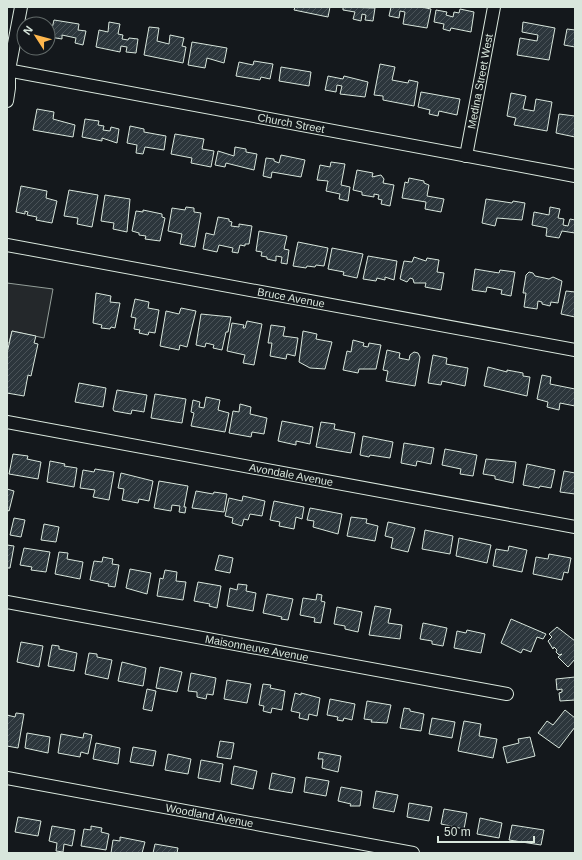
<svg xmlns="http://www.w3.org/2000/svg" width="582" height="860" font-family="Helvetica,sans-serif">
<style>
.parking{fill:#24282b;stroke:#939e99}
.building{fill:url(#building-hatch);stroke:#d8e6dc}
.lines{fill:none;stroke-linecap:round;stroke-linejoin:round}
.minor-casing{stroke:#d8e6dc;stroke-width:14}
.minor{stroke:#14181c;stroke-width:12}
.labels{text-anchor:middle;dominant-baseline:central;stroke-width:3;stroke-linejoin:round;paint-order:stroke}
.street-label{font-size:11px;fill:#d8e6dc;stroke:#14181c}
</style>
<defs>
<pattern id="building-hatch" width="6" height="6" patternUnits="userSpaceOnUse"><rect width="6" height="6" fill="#2c363c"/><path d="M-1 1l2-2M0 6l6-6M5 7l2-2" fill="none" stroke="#4a5358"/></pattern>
</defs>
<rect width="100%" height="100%" fill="#14181c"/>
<path class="parking" d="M7 283 53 289 44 338 12 331 9 343H7Z"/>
<path class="building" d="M295 7H330L328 17 294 10Z
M343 7 375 8 373 21 365 20 366 15 362 14 361 21 353 19 355 12 343 10Z
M391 7H421L431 9 427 28 403 24 405 12 400 11 399 18 389 16Z
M460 9 474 12 471 32 451 28 450 31 443 29 444 24 434 22 436 10 447 12 446 15 453 17 454 12 459 13Z
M54 20 79 24 78 30 86 31 83 45 75 43 76 38 62 35V39L50 37Z
M109 22 120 24 118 34 123 35 122 39 128 40 129 38 138 39 136 53 126 52 127 47 121 46 120 52 96 47 99 30 108 32Z
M523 22 555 28 549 60 517 55 520 38 537 41 538 35 522 32Z
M149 27 159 28 157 41 169 44 170 35 184 38 182 46 186 47 183 63 144 55Z
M567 29 575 30V47L564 45Z
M192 42 227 48 224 63 207 58 205 68 188 65Z
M254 61 273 64 270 79 261 77 260 80 236 76 239 62 253 65Z
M380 64 395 67 392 80 408 83 409 80 418 82 414 106 383 100V96L374 95Z
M281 67 311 72 309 86 279 81Z
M328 76 343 79 344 76 368 82 365 97 340 94 342 86 337 85 336 92 325 90Z
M421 92 460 99 457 115 439 111 438 116 429 114 430 110 418 107Z
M511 93 526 96 523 109 534 111 536 99 552 102 547 131 514 125 516 118 507 116Z
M37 109 54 112 53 119 75 125 73 137 33 130Z
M559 114 575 116V137L556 133Z
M85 119 99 121 98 125 104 126 103 130 110 131 111 127 119 129 117 143 102 138V141L82 137Z
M130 126 144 129V132L166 136 164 150 145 147 143 154 136 153 137 145 127 143Z
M175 134 204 139 202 149 214 151 211 167 191 163 192 158 171 154Z
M235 147 246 149V152L257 154 254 170 226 163 225 167 215 165 218 151 234 156Z
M281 155 305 160 301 177 272 172 271 178 263 176 266 158 274 159V161L279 163Z
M331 162 345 164 341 185 350 187 348 201 339 199 340 194 326 191 328 181 317 180 320 165 330 167Z
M357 170 373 173 372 177 381 175 384 179 383 183 394 185 390 206 381 204 382 200 378 199 379 195 374 194V197L362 195V192L353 190Z
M409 178 424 181V183L429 185 427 196 444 199 441 212 425 209 426 202 402 198 405 182 408 183Z
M21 186 47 191 46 198 57 201 52 223 36 220 37 217 27 215 28 212 25 211V214L16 212Z
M69 190 98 195 92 227 77 224 78 218 64 216Z
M105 195 130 199 127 232 113 229 114 223 101 221Z
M486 199 512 203 513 201 525 203 522 220 497 218 495 226 482 223Z
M186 207 194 208V212L201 213 195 247 180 244 182 234 168 231 172 208 185 210Z
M550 207 560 209 558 218 564 219 563 225 568 226 570 219 575 220V233L562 231 559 238 546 236 547 228 532 225 534 212 549 215Z
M143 210 162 214V217L165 218 160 241 145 239 146 236 139 235V233L132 231 136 211 143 212Z
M218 217 229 219V221L232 222 231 226 239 227V224L252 226 249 244H245V246L240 245 238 253 232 252 233 248 219 245 217 252 203 249 206 233 214 235Z
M259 231 287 236 284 249 289 250 287 264 281 263 282 257 276 256V261L267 259V257L261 256 262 252 256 251Z
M298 242 328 248 324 266 316 265 315 267 307 266 306 268 293 266Z
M332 248 363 254 357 278 343 275 344 272 328 269Z
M368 256 397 261 394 280 385 277V280L377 278 376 281 363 279Z
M414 257 426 261 427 258 439 260 437 272 444 273 441 290 425 287 426 283H414L413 279 410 278 407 282 400 279 404 261 412 262Z
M475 269 499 273 500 270 515 272 511 296 501 294 502 290 487 287 486 292 472 290Z
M529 272 533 273 535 276 549 279 553 277 562 281 558 303 551 302 550 306 542 304V302L538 301 537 309 524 307 526 293H523L526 275Z
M566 291 575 292V317L561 314Z
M96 293 111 296 110 302 120 303 115 328 111 327 110 329 101 328 102 325 93 323Z
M135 299 149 302 148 308 159 310 155 333 149 332 148 335 139 333 140 330 134 329 136 318 131 317Z
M181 308 196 311 187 347 180 345 179 350 160 346 166 311 179 314Z
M201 314 231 317 228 332H226L222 350 213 348 214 345 206 343 205 347 196 345Z
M247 321 262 324 254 365 243 363 245 355 227 351 232 323 244 325 243 328H245Z
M271 325 285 327 283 336 298 338 295 356 287 354 286 359 270 356 272 343H268Z
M12 331 36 336 34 343 38 344 31 376 28 375 24 396 7 393V353Z
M303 331 317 334 316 339 332 342 325 369 310 368 299 362Z
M353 340 364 343 363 346 368 347 369 343 381 345 376 369H359L358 373 343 370 347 351 351 352Z
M387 350 400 353 399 358 409 360 410 355 414 352 418 353 420 357 415 386 386 381 388 371 383 370Z
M433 355 447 358 446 364 468 368 465 386 442 381 441 385 428 383Z
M488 367 507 372V370L523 373V376L530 377 527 396 484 386Z
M542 375 551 377 550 384 575 389V406L560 403 559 410 547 407 548 402 537 399Z
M79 383 106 388 103 407 75 402Z
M117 390 147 395 144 412 132 410 131 414 114 411 113 409Z
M155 394 186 399 182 423 151 418Z
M206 397 220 400 218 410 229 413 225 432 191 426 194 413 191 412 193 400 200 402 199 407 204 408Z
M240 404 251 407 250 414 267 418 264 434 252 432 251 437 229 433 233 411 239 412Z
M282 421 313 427 310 444 296 441V445L278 441Z
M321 422 335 424 334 429 355 433 351 453 316 447Z
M363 436 393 442 390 458 370 455 369 457 360 455Z
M404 443 434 448 431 464 417 461 416 466 401 463Z
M445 449 477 455 473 476 460 474 461 469 442 465Z
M13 454 28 456 27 459 41 462 38 479 9 474Z
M486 459 516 462 513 483 495 479V476L483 474Z
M50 461 65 464 64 466 77 468 74 487 47 482Z
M527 464 555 470 551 488 540 486 539 488 523 485Z
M95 469 114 472 109 500 93 497 95 490 80 488 83 470 94 472Z
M564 471 575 473V494L560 492Z
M121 473 153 481 149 501 139 499 138 503 122 500 124 489 118 488Z
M159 481 188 486 184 507H186L185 513 179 512 180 506 172 505 171 511 154 508Z
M7 489 14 491 9 511 7 510Z
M196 491 213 494 214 492 227 494 224 512 192 508Z
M243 496 265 501 262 516 250 514 248 520 244 519 242 526 232 523 233 518 225 516 229 498 242 501Z
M274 501 304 507 302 519 296 517 294 529 279 526 280 522 270 520Z
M310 508 342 514 338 534 313 527 314 521 307 520Z
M351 517 367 519 366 523 378 526 375 541 347 536Z
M14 518 25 520 21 537 10 535Z
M388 522 415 528 408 552 391 548 393 538 385 536Z
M44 524 59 527 56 542 41 540Z
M425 530 453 536 450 554 422 549Z
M459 538 491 545 487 563 456 556Z
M7 545 14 546 10 568H7Z
M509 546 527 550 522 572 493 566 496 549 508 551Z
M24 548 50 552 46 572 31 570 32 567 20 565Z
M59 552 68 553 67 559 83 562 80 579 55 574Z
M549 554 571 558 568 573 564 572 562 580 533 574 536 557 548 559Z
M219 555 233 558 230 573 215 570Z
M103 557 113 559 112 564 119 565 115 587 108 586 109 584 90 580 94 561 102 562Z
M130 569 151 573 147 594 126 588Z
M165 570 177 572 176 581 186 582 183 600 157 596 160 578 163 579Z
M198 582 221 586 217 608 209 606 210 604 194 601Z
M238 584 247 585 246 591 256 593 253 611 227 606 230 588 237 590Z
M267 594 293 599 288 620 281 619 282 617 263 613Z
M317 594 322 595 321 601 325 602 321 623 314 622 315 618 300 615 303 598 316 600Z
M375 606 391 609 388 623 402 625 400 639 369 635Z
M337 607 362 612 358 632 345 629V626L334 624Z
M511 619 546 634 543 639 537 637 531 652 523 649 521 653 501 643Z
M423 623 447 628 443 646 432 644V641L420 639Z
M557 627 575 641V659L568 667 558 657 562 654 559 655 556 652 557 650 554 647 553 649 548 641 552 637 549 634Z
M467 630 485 634 481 653 454 648 457 631 466 633Z
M21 642 43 646 39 667 17 662Z
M52 645 59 646V649L77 653 74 671 48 666Z
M89 653 97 654V657L112 660 108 679 85 674Z
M122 662 146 668 143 686 118 681Z
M160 667 182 672 177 692 156 688Z
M191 673 216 678 213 695 207 694 206 699 197 697V692L188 691Z
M575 677V700L560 701 559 693 562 692V689L557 690 556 679Z
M227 680 251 684 247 703 224 699Z
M263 684 271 685 270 688 285 691 282 710 272 708 271 713 263 711 264 706 259 705Z
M147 689 156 691 152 711 143 709Z
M295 693 301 695V693L320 698 317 716 309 714 308 720 299 718 300 713 291 711Z
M330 699 355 704 352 720 344 718 343 721 337 720 338 717 327 715Z
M367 701 391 705 387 723 371 722 372 720 364 719Z
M404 708 410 709V711L424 714 421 731 400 728Z
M565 710 575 718V727L559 748 538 733 547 721 553 725Z
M16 713 24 714 18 748 7 746V715L15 717Z
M432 718 455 722 452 738 429 734Z
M464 721 481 724 479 736 497 739 493 758 458 751Z
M27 733 50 737 48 753 25 748Z
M84 733 92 735 88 754 81 752 80 757 58 753 61 734 83 738Z
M530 737 535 756 507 763 503 747 519 743 518 739Z
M220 741 234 743 231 759 217 757Z
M96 743 120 748 118 764 93 759Z
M133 747 156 751 153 766 130 762Z
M319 752 341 756 338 772 322 768 323 759H318Z
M168 754 191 759 188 774 165 770Z
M201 760 223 764 220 782 198 778Z
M234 766 257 771 253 789 231 784Z
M272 773 295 778 292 793 269 789Z
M306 777 329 781 326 796 304 792Z
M341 787 362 791 360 806H350L351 804 338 801Z
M376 791 398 795 394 812 373 808Z
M409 803 432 807 429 821 407 817Z
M444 809 467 813 464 829 441 824Z
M18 817 41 821 38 836 15 832Z
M480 818 502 823 499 838 477 834Z
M512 825 544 830 541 845 509 840Z
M52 826 75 830 72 846 64 844 63 852 56 851 57 843 49 841Z
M91 826 102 828 101 832 109 834 106 850 81 846 84 829 91 830Z
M120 837 145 842 142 853H111L113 840 120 841Z
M155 844 178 848 177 853H153Z"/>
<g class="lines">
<defs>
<g id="minor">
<path id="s1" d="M7 70 575 176"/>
<path d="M7 101 9 88V70L21 7"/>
<path id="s2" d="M466 156 494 7"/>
<path id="s3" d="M7 245 575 350"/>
<path id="s4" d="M7 422 575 527"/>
<path id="s5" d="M7 602 507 694"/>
<path id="s6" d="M7 778 413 853"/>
</g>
</defs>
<use href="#minor" class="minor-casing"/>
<use href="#minor" class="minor"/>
</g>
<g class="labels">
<g class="street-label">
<text stroke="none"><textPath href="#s2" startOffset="76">Medina Street West</textPath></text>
<text stroke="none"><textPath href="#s1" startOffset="289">Church Street</textPath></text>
<text stroke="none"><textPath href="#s3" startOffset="289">Bruce Avenue</textPath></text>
<text stroke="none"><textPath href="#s4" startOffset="289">Avondale Avenue</textPath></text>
<text stroke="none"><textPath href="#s5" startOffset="254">Maisonneuve Avenue</textPath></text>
<text stroke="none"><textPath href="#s6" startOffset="206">Woodland Avenue</textPath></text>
</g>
</g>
<rect width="582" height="860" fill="none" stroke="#d8e6dc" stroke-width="16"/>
<g transform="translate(36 36) rotate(306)"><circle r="19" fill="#14181c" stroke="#626a69"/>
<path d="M0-3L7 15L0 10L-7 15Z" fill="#ffb74d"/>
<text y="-6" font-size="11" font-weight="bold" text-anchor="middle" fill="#d8e6dc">N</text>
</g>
<path d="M438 836v6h96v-6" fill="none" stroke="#d8e6dc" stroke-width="2"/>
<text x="444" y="836" font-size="12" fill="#d8e6dc" stroke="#14181c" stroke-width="3" paint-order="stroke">50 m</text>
</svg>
